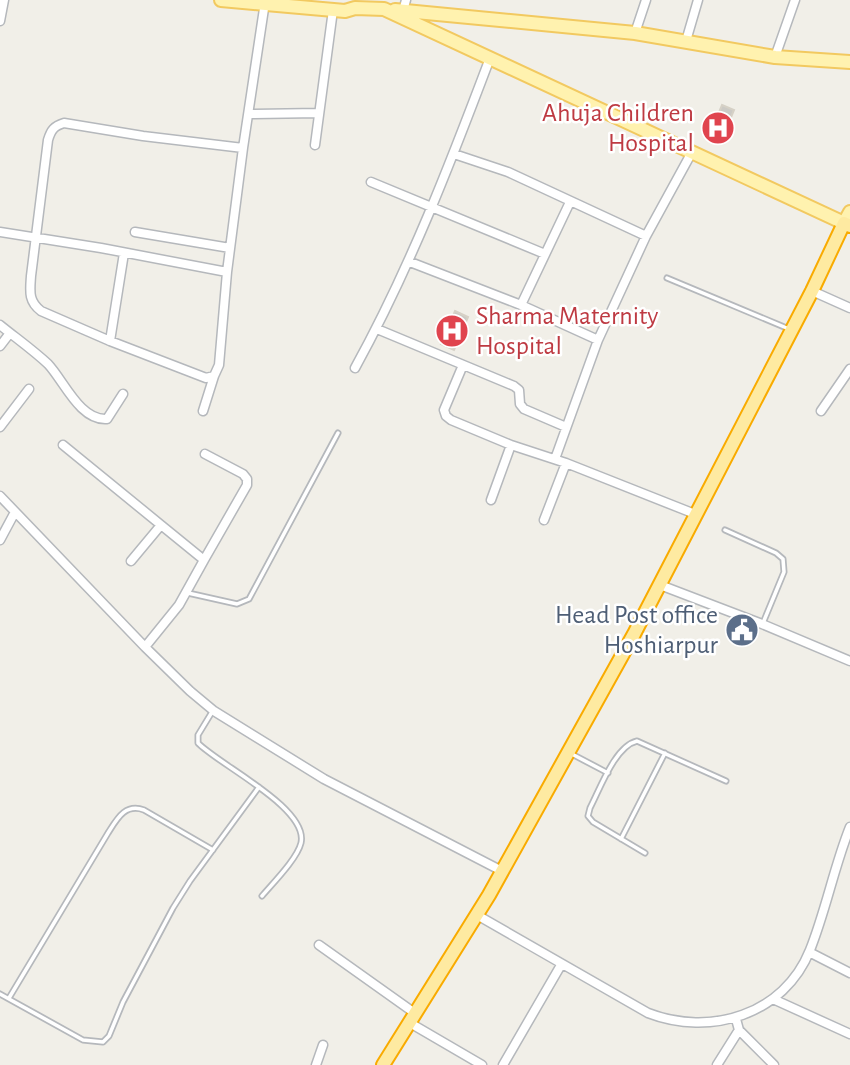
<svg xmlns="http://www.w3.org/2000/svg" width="850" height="1065" font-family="'Alegreya Sans',sans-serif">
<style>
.building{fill:#cccac5;stroke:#d6d1c6;stroke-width:2}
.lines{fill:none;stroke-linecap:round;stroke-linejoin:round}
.service-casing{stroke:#b5b8bc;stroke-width:7}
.minor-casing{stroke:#b5b8bc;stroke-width:11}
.primary-casing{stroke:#f2c960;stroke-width:16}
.trunk-casing{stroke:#f9ab00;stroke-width:16}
.service{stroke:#fff;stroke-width:3.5}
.minor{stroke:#fff;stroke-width:8}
.primary{stroke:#fff2af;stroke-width:12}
.trunk{stroke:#feeaa1;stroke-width:12}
.labels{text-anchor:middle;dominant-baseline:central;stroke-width:5;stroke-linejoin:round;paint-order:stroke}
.health-label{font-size:26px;fill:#be3a42;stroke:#fff;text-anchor:end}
.service-label{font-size:26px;fill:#4e5e75;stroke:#fff;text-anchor:end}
</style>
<rect width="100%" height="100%" fill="#f1efe8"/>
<path class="building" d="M722 105 734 110 722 139 710 134Z
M455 311 468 317 454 350 441 344Z"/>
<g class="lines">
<defs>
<path id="service" d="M667 278 789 329
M725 530 776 553 783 559 784 572 763 623
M188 593 237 604 249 599 338 433
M212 712 198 735V743C219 765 309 808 301 843 297 859 273 883 262 896
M570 753 608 773
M621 839 665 753
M645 853 593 822 588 816 590 808C600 789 615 746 637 741L726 781
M0 994 83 1040 103 1042 109 1036 123 1002 173 908 190 881 259 787
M9 998 108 833C117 819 125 803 144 810L213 850"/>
<path id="minor" d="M403 11 406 0
M0 21 4 0
M635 33 646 0
M686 41 698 0
M775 57 795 0
M250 114 319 113
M64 123 143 136 243 148 227 272 219 365 214 376 206 378 110 341 41 311C28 301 30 291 31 276L48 140C51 130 54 126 64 123Z
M315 145 333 10
M243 148 265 2
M454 154 508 172 646 236
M371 182 545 254
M0 232 101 248 227 272
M135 232 230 248
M410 262 521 305 598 340
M812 291 850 308
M521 305 570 202
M0 325C16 338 33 350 48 364 64 381 80 421 107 419L123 394
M377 329 514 386 519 390 520 404 524 409 566 427
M110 341 124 253
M0 346 10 333
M463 365 444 410 446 416 451 420 511 445 566 463 695 514
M355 368C410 268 450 164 490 58
M203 411 214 376
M821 411 850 369
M0 427 29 389
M63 445 161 525
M555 459 598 340 646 236 692 152
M0 496 145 647 190 691 214 711 324 779 502 871
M491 500 511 445
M544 520 566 463
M0 540 15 512
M204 560 247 485V479L243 474 205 454
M131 561 161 525 204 560 179 605 145 647
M660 585 762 624 850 661
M477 915 648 1013C710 1037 784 1015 810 950 826 910 834 867 850 827
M319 945 416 1014
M809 952 850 973
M773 999 850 1034
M736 1019 739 1030 774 1065
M410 1023 482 1065
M316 1065 323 1045
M503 1065 561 965
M717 1065 739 1030"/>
<path id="primary" d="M221 0 345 11 355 8 384 9 844 223 850 212
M395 10 635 33 775 57 850 62"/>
<path id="trunk" d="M383 1065 489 895 634 634 812 291 844 223 850 226"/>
</defs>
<use href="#service" class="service-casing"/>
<use href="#minor" class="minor-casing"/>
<use href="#primary" class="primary-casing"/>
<use href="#trunk" class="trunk-casing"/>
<use href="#service" class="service"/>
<use href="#minor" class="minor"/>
<use href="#primary" class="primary"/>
<use href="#trunk" class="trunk"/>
</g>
<defs>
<symbol id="hospital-disc" viewBox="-11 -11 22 22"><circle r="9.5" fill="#e0444e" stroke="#fff"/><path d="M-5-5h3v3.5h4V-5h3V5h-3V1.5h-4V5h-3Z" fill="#fff"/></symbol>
<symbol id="civic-disc" viewBox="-11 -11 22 22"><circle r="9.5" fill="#5c6f8a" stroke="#fff"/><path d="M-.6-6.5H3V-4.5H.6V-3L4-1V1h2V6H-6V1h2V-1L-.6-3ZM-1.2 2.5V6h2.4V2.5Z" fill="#fff"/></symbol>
</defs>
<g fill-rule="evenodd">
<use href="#hospital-disc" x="699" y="109" width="38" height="38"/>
<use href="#hospital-disc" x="433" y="312" width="38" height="38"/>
<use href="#civic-disc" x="723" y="611" width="38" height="38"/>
</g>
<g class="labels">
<g class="health-label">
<text x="694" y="113">Ahuja Children<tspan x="694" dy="30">Hospital</tspan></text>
<text x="476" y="316" text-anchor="start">Sharma Maternity<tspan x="476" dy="30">Hospital</tspan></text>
</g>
<g class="service-label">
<text x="718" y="615">Head Post office<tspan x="718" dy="30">Hoshiarpur</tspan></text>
</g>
</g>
</svg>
